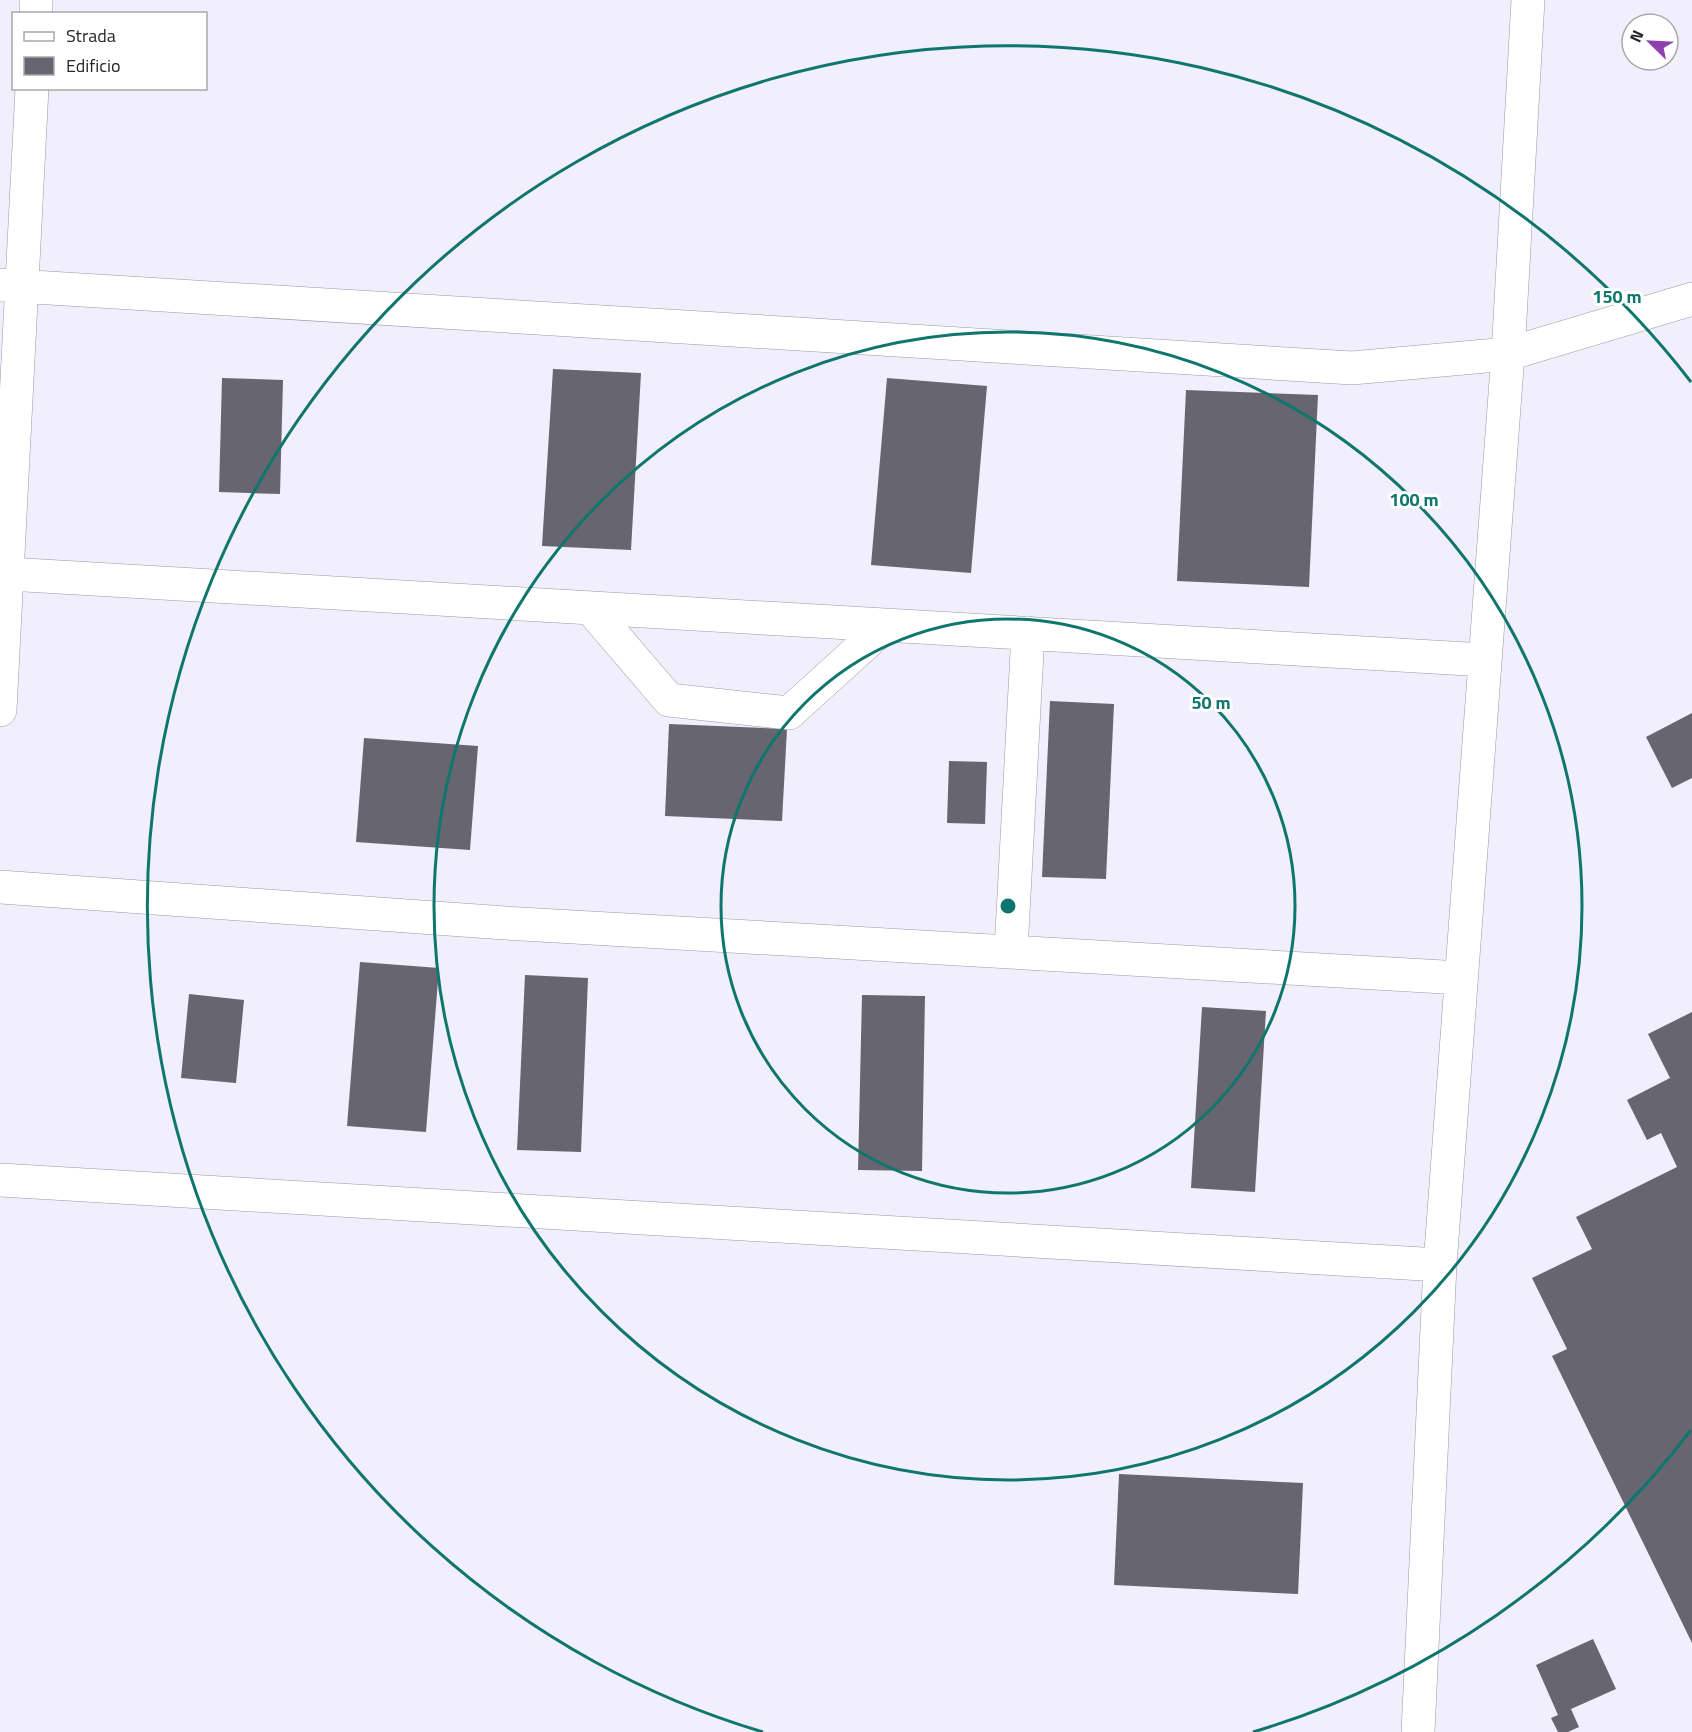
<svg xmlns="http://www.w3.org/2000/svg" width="1692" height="1732" font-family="'Titillium Web',sans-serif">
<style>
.building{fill:#67656f}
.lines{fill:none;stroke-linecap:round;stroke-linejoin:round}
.minor-casing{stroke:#9a98a3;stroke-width:34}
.minor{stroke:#fff;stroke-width:33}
.ring{fill:none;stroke:#0f766e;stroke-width:3}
.centre{fill:#0f766e;stroke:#fff;stroke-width:3}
.ring-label{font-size:18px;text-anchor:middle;font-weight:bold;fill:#0f766e;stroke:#fff;stroke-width:6;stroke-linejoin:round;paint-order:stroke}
</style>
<rect width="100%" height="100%" fill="#f1effb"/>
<path class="building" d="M553 369 641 373 631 550 542 546Z
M222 378 283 380 280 494 219 492Z
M887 378 987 386 971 573 871 565Z
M1186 390 1318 395 1309 587 1177 581Z
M1050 701 1114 704 1106 879 1042 877Z
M1692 713V778L1672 788 1646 737Z
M669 724 787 729 782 821 665 816Z
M364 738 478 746 470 850 356 842Z
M949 761 987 762 985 824 947 823Z
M360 962 439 968 426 1132 347 1126Z
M525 975 588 978 581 1152 517 1150Z
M189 994 244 1000 236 1083 181 1078Z
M862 995 925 996 922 1171 858 1170Z
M1202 1007 1266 1011 1255 1192 1191 1188Z
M1692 1012V1643L1552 1356 1567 1349 1532 1278 1592 1249 1576 1217 1677 1167 1661 1133 1647 1140 1627 1100 1670 1078 1648 1034Z
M1119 1474 1303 1483 1298 1594 1114 1585Z
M1593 1639 1616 1689 1571 1709 1579 1727 1568 1732H1558L1551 1718 1558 1715 1536 1665Z"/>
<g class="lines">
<defs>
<path id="minor" d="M36 14V0
M0 285 1352 368 1508 354 1692 299
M8 574 1485 660
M592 610 669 700 789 713 885 626
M0 710 32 88
M0 887 505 923 1461 978
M1011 951 1028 633
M0 1180 1440 1265 1508 354 1528 0
M1418 1732 1440 1265"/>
</defs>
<use href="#minor" class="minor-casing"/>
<use href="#minor" class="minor"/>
</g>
<g class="ring">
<circle cx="1008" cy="906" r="287"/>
<circle cx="1008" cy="906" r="574"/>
<path d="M1691 1430A861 861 0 0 1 1253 1732M763 1732A861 861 0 1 1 1691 382"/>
</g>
<circle cx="1008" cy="906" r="9" class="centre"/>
<g class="ring-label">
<text x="1617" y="303">150 m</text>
<text x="1414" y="506">100 m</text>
<text x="1211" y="709">50 m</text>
</g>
<rect x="12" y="12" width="195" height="78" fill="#ffffff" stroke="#a8a8a9" stroke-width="1.5"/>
<rect x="24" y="32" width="30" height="9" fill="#ffffff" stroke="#a8a8a9" stroke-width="1.5"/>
<text x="66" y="42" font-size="18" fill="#262529">Strada</text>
<rect x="24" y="57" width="30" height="18" fill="#67656f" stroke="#a8a8a9" stroke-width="1.5"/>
<text x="66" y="72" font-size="18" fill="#262529">Edificio</text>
<g transform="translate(1650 42) rotate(294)"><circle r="28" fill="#ffffff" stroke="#a8a8a9" stroke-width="1.5"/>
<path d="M0-4.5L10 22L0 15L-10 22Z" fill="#8d40b0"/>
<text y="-9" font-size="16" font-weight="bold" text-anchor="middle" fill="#262529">N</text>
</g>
</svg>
